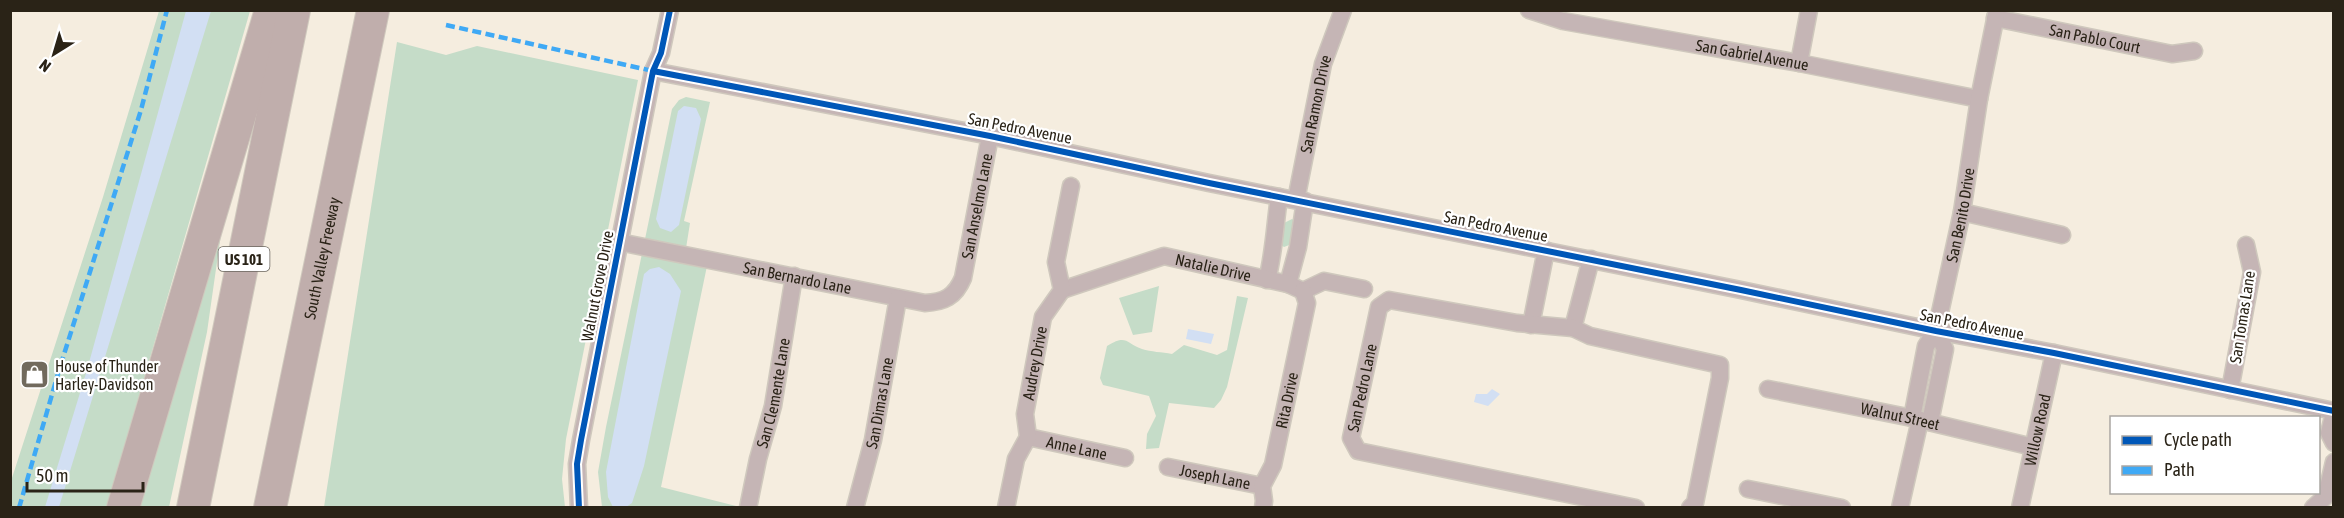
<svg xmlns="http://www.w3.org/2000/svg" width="2344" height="518" font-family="'Asap Condensed',sans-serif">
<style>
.green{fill:#c5dcc8}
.water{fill:#d2dff3}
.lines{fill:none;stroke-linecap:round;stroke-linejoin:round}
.street-casing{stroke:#cfc8bd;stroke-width:19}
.highway-casing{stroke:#cfc8bd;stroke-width:34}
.street{stroke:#c5b5b5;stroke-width:16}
.highway{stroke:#c0aeac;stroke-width:32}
.quiet{stroke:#3fa9f5;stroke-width:4.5;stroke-dasharray:9 4.5;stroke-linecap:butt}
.cycleway-casing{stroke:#fff;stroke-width:10}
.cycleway{stroke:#0057b8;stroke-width:6}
.labels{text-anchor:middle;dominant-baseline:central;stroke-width:4.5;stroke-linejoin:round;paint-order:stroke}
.shield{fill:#fff;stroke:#6a655d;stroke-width:1.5}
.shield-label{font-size:15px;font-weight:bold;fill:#2a2317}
.street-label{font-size:16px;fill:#2a2317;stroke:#fff}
.poi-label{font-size:16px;fill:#2a2317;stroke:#fff;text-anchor:start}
</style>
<rect width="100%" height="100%" fill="#f5eddf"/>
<path class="green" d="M159 11H250L107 507 11 508V481L103 197Z
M397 42 446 55 477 46 638 80 566 439 562 479 565 507H324Z
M686 97 710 102 684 221 690 223 684 261 707 266 661 487 740 507H602L598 472 606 427 672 109 679 100Z
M225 206 207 332 169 507 137 508Z
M1292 219 1296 222 1292 244 1284 247 1281 245 1284 223Z
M1159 286 1152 332 1133 335 1119 298Z
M1237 296 1248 298 1227 387 1221 400 1214 408 1169 403 1159 448 1146 449 1147 434 1156 416 1149 396 1103 385 1100 378 1107 346C1127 334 1125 343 1142 349 1151 352 1162 352 1172 354L1184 345 1217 355 1227 350Z"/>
<path class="water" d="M186 11H211L59 507H45L87 370Z
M684 106 696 108 701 119 679 225 671 232 660 228 656 219 678 111Z
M659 267 670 274 681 291 644 466 632 503 626 507H613L608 497 606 472 644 274 650 269Z
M1188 329 1214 334 1211 344 1186 339Z
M1492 389 1500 394 1488 406 1474 402 1476 394H1487Z"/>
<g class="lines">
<defs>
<g id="street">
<path id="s1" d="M1529 10 1563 21 1799 63 1979 99"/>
<path id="s2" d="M1995 18 2172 54 2194 51"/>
<path d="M1799 63 1809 10"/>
<path d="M653 71 990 136 1209 183 1741 290 1936 331 2054 353 2334 411"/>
<path id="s3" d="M1296 200 1323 64 1343 10"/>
<path d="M1962 212 2062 235"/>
<path id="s4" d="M619 242 925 303C944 302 955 297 963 278L990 136"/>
<path d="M1267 280C1274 253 1275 225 1279 197"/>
<path d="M1288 284 1298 247 1305 201"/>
<path id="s5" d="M1062 290 1164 256 1288 284 1303 291"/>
<path d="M1303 291 1324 281 1364 289"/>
<path d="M1531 325 1546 250"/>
<path d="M1573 328 1591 259"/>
<path id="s6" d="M1768 389 1912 418 2033 447"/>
<path d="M2230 390 2252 272 2246 245"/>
<path d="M2334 413 2329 433 2334 443"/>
<path id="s7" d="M1912 418 1926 346 1936 331 1962 212 1979 99 1997 10"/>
<path d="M1930 422 1945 349 1936 331"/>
<path id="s8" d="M1028 437 1125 458"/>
<path id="s9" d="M1168 467 1262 486"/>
<path d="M1748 489 1842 508"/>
<path d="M579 508 577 464 581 440 653 71 661 53 670 10"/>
<path id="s10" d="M748 508 758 459 773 406 794 276"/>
<path id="s11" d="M855 508 873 440 898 298"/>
<path id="s12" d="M1006 508 1016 459 1028 437 1025 414 1043 317 1062 290 1056 262 1071 186"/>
<path id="s13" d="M1263 508 1264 501 1262 486 1273 465 1307 303 1303 291"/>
<path id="s14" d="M1636 508 1358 451 1351 438 1379 307 1389 300 1517 323 1573 328 1590 336 1720 365V378L1695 503 1690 508"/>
<path d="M1900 508 1920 420"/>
<path id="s15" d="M2020 508 2054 353"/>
<path d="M2313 508 2326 496 2334 462"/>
</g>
<g id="highway">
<path d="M123 508 271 10"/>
<path d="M193 508 294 10"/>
<path id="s16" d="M270 508 373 10"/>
</g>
</defs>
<use href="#street" class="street-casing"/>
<use href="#highway" class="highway-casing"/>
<use href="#street" class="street"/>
<use href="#highway" class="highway"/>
<path class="quiet" d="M446 25 653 71
M19 508 60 367 141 110 167 10"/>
<defs>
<path id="cycleway" d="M653 71 990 136 1209 183 1741 290 1936 331 2054 353 2334 411
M579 508 577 464 581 440 653 71 661 53 670 10"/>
</defs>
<use href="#cycleway" class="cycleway-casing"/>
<use href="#cycleway" class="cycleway"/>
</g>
<defs>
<symbol id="shop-square" viewBox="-11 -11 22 22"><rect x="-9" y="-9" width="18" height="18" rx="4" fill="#716a5d" stroke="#fff"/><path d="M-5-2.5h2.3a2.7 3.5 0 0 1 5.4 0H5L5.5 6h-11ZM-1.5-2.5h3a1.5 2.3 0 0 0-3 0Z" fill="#fff"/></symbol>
</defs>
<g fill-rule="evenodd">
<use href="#shop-square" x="18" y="358" width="33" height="33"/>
</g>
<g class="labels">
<rect class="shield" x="218.5" y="247" width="51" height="24" rx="4.5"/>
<g class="shield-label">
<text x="244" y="259">US 101</text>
</g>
<g class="street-label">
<text stroke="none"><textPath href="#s2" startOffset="102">San Pablo Court</textPath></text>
<text stroke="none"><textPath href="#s1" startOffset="228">San Gabriel Avenue</textPath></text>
<text stroke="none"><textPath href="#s3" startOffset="98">San Ramon Drive</textPath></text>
<text transform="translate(1020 128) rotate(11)">San Pedro Avenue</text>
<text stroke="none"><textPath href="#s4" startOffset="434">San Anselmo Lane</textPath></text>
<text stroke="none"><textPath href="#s7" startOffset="210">San Benito Drive</textPath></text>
<text transform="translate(1496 226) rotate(11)">San Pedro Avenue</text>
<text stroke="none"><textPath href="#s16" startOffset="255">South Valley Freeway</textPath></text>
<text stroke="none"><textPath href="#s5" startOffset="158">Natalie Drive</textPath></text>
<text stroke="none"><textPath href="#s4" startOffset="182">San Bernardo Lane</textPath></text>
<text transform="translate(597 286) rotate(-79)">Walnut Grove Drive</text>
<text transform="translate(2242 317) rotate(-81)">San Tomas Lane</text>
<text transform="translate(1972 324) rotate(11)">San Pedro Avenue</text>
<text stroke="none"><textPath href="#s12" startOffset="150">Audrey Drive</textPath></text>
<text stroke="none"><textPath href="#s14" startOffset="350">San Pedro Lane</textPath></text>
<text stroke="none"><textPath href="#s10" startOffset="118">San Clemente Lane</textPath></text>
<text stroke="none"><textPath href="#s13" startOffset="112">Rita Drive</textPath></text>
<text stroke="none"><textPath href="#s11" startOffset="108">San Dimas Lane</textPath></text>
<text stroke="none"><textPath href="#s6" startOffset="135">Walnut Street</textPath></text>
<text stroke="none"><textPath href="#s15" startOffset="80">Willow Road</textPath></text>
<text stroke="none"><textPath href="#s8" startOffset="50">Anne Lane</textPath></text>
<text stroke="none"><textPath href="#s9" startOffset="48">Joseph Lane</textPath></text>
</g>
<g class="poi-label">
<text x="55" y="366">House of Thunder<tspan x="55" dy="18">Harley-Davidson</tspan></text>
</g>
</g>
<rect width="2344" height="518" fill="none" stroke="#2a2317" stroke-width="24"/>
<rect x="2110" y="416" width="210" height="78" fill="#ffffff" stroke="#aaa7a2" stroke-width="1.5"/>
<rect x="2122" y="436" width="30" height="9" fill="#0057b8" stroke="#aaa7a2" stroke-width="1.5"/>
<text x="2164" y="446" font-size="18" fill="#2a2317">Cycle path</text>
<rect x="2122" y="466" width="30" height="9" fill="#3fa9f5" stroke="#aaa7a2" stroke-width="1.5"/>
<text x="2164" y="476" font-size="18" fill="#2a2317">Path</text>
<g transform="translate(54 54) rotate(217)" stroke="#ffffff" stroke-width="4.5" paint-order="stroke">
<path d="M0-4.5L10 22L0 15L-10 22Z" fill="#2a2317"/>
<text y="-9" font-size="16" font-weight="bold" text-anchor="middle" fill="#2a2317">N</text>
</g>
<path d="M27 482v9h116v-9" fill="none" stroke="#2a2317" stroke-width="3"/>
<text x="36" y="482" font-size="18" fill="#2a2317" stroke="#ffffff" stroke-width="4.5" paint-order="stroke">50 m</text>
</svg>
